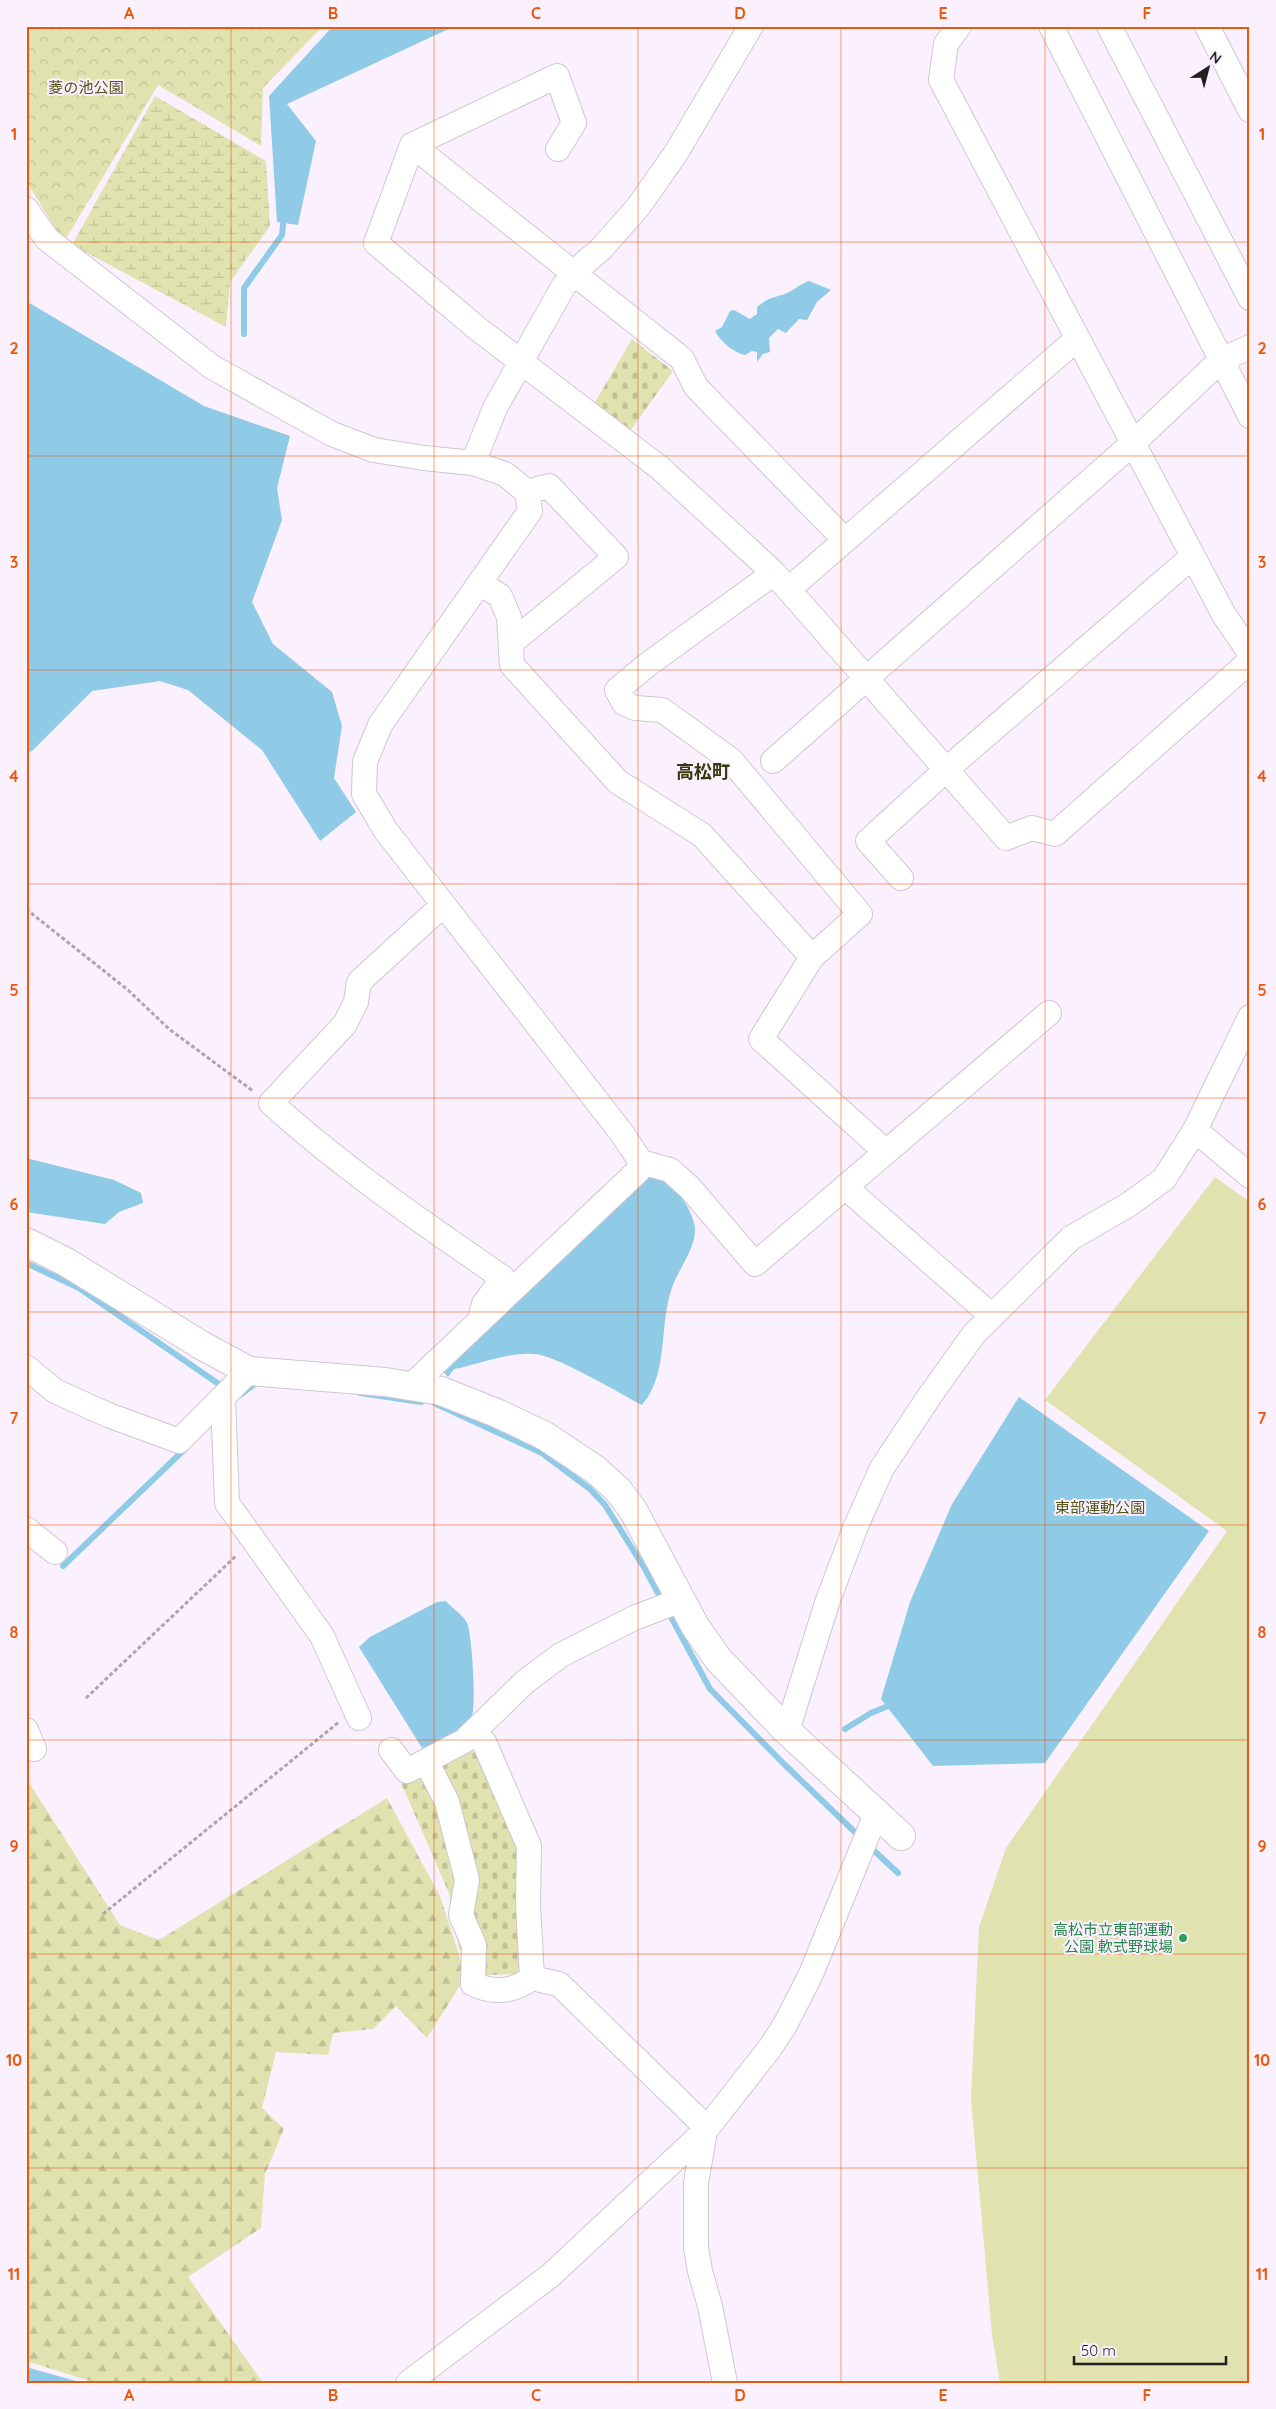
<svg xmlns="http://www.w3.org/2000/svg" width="1276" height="2409" font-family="Quicksand,'Noto Sans JP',sans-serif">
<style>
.forest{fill:url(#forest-firs)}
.wetland{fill:url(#wetland-marsh)}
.cemetery{fill:url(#cemetery-stones)}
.park{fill:url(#park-crowns)}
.pitch{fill:#e0e3af}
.water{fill:#8fcae6}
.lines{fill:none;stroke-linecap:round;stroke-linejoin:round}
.stream{stroke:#8fcae6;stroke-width:6}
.street-casing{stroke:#d0c6d2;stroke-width:26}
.secondary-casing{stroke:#d0c6d2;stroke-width:30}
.path{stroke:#aca4ae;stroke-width:3;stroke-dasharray:4 2.5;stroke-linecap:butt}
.street{stroke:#fff;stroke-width:24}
.secondary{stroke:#fff;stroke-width:28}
.grid{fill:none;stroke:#e8590c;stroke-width:1;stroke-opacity:0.55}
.leisure-dot{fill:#2e9e5b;stroke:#fbf0fe;stroke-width:2}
.labels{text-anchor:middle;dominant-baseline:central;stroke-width:4;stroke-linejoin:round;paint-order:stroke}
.park-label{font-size:15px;fill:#535417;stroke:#fbf0fe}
.leisure-label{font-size:15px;fill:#27864d;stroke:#fbf0fe;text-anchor:end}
.quarter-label{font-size:18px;font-weight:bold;fill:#373a11;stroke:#fbf0fe}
.neatline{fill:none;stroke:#e8590c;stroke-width:2}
.grid-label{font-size:16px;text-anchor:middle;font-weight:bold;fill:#e8590c}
</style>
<defs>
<pattern id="forest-firs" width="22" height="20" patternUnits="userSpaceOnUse" patternTransform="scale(1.25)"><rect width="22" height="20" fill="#e0e3af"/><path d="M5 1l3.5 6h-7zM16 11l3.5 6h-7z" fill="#c0c296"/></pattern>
<pattern id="wetland-marsh" width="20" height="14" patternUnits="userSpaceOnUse" patternTransform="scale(1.25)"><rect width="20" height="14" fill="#e0e3af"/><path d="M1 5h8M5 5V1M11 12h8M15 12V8" fill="none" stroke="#c0c296"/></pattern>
<pattern id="cemetery-stones" width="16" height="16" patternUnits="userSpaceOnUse" patternTransform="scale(1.25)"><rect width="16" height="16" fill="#e0e3af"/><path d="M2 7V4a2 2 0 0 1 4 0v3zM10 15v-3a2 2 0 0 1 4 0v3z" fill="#c0c296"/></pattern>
<pattern id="park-crowns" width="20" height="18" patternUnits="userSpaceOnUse" patternTransform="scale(1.25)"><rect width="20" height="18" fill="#e0e3af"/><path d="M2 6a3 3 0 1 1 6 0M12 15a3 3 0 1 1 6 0" fill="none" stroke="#c0c296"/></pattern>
</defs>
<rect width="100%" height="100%" fill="#fbf0fe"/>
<path class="forest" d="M28 1781 120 1925 159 1940 387 1798 440 1896 466 1976 427 2038 396 2006 373 2029 333 2033 328 2055 276 2052 262 2108 284 2129 265 2174 261 2228 188 2277 263 2383H97L26 2361V1782Z"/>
<path class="wetland" d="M155 96 266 161 270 226 230 282 226 327 72 245Z"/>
<path class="cemetery" d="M632 339 673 371 630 431 594 404Z
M483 1748 523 1843 525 1974 483 1975 459 1949 449 1893 401 1783 439 1764Z"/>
<path class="park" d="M26 26H323L263 88 261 146 158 85 64 242 26 181Z"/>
<path class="pitch" d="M1215 1177 1250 1202V2383H1000L992 2334 971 2099 979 1927 1006 1848 1227 1531 1045 1400Z"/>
<path class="water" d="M333 26H455L287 104 316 141 298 225 277 222 269 96Z
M809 281 831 290 817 302 807 320 799 319 786 333 778 329 769 338 770 352 763 354 757 362V352L752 351 745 355C734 353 720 341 715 331L722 327 730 311 734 310 750 319 757 314V307C771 296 772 299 787 293 794 290 800 284 809 281Z
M26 301 204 406 290 436 277 488 282 520 252 602 273 644 332 692 342 726 334 778 356 812 320 841 262 750 188 690 160 681 92 691 32 751 26 754Z
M26 1158 114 1180 141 1193 143 1203 119 1212 105 1224 26 1212Z
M651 1177C655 1177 659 1177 662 1178 676 1183 694 1214 695 1228 696 1247 680 1267 673 1285 658 1323 670 1372 642 1405 621 1394 554 1354 534 1354 508 1352 479 1364 454 1369L448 1377 441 1369 641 1182Z
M1019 1397 1209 1531 1045 1763 933 1766 881 1699 910 1602 952 1504Z
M446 1601C452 1608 464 1616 467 1623 472 1633 477 1711 471 1719 462 1736 440 1743 422 1748L359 1647 370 1637 437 1602Z
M26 2367 83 2383H26Z"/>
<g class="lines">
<path class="stream" d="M244 334V288L282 235 284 215
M26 1263 79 1288 226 1389
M360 1393 421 1402
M240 1395 260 1380
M434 1403 542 1453 590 1489 605 1505 645 1569 710 1689 785 1765 861 1838
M63 1566 187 1447
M845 1729 871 1713 893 1704
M868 1845 898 1873"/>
<defs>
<path id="street" d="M959 26 946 44 941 80 1224 615 1250 653
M1051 26 1250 416
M1109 26 1250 298
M1207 26 1250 110
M412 145 376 243 478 329 660 468 774 573 1006 838 1032 828 1055 834 1250 661
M558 149 574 123 557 76 412 145 682 359 696 387 845 540
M26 209 47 239 212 367 332 434 374 450 424 458 473 463 495 408 563 287 573 273 601 249 638 207 676 153 751 26
M473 463 505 474 527 492 530 511 380 725 365 762 364 794 386 831 621 1132 641 1162 670 1170 690 1188 755 1264 1049 1013
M774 573 647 665 617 690 624 703 635 708 662 710 731 760 860 914 812 957
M480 583 500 596 509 617 512 665 618 782 702 835 812 957 761 1039 886 1152
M789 589 1077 339
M511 643 616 557 549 486 527 492
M773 761 1132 444 1221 360 1250 347
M901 878 868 841 947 769 1193 556
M443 905 359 982 356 1002 345 1024 271 1103C343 1168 423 1223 503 1278L484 1304 479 1322
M1195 1130 1250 1176
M845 1187 992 1316
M26 1367 55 1391 108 1415 179 1441 249 1371
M411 1386 640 1169 641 1162
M223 1398 227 1503 322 1636 359 1718
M26 1529 55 1552
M26 1730 34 1749
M787 1731 827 1603 856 1526 882 1468 931 1394 974 1334 1071 1238 1128 1205 1164 1179 1195 1130 1250 1017
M472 1734 484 1742 529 1846 528 1904 532 1978
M391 1750 407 1771 464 1741 526 1681 561 1655 634 1618 681 1600
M426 1761 447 1802 467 1880 461 1915 474 1945 473 1984C495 1994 513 1992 532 1978L559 1984 707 2128
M705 2131 696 2183V2248L700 2271 710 2306 725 2383
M408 2383 551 2275 705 2131 770 2048 785 2025 811 1974 876 1814"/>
<path id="secondary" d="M26 1242 66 1262 201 1345 249 1371 385 1382 441 1391 499 1414 545 1436 596 1470 618 1490 633 1510 695 1626 718 1659 787 1731 901 1836"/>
</defs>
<use href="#street" class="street-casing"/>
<use href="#secondary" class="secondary-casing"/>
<path class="path" d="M26 909 128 990 169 1029 253 1091
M86 1698 237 1555
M103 1914 339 1722"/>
<use href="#street" class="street"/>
<use href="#secondary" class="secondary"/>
</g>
<path class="grid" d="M231 26V2383M434 26V2383M638 26V2383M841 26V2383M1045 26V2383M26 242H1250M26 456H1250M26 670H1250M26 884H1250M26 1098H1250M26 1312H1250M26 1525H1250M26 1740H1250M26 1954H1250M26 2168H1250"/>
<circle class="leisure-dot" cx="1183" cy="1938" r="5"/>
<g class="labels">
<g class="park-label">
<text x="86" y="87">菱の池公園</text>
<text x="1100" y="1507">東部運動公園</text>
</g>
<g class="leisure-label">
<text x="1173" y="1929">高松市立東部運動<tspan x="1173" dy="17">公園 軟式野球場</tspan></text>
</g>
<g class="quarter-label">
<text x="703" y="771">高松町</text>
</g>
</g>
<rect width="1276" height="2409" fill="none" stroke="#fbf0fe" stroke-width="55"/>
<g transform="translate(1208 68) rotate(36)" stroke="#fbf0fe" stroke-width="4" paint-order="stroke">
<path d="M0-4L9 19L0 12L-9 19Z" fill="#231f23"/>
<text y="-8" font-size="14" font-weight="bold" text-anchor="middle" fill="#231f23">N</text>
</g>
<path d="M1074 2356v8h152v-8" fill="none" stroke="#231f23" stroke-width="2.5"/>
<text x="1081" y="2356" font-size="15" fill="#231f23" stroke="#fbf0fe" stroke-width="4" paint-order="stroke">50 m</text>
<rect x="28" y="28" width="1220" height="2354" class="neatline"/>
<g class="grid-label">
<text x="129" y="19">A</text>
<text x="333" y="19">B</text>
<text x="536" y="19">C</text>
<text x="740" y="19">D</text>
<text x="943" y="19">E</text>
<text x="1147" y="19">F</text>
<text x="14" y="140">1</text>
<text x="1262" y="140">1</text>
<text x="14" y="354">2</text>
<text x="1262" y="354">2</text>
<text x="14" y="568">3</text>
<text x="1262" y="568">3</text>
<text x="14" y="782">4</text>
<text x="1262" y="782">4</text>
<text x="14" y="996">5</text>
<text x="1262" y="996">5</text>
<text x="14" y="1210">6</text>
<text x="1262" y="1210">6</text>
<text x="14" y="1424">7</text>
<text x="1262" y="1424">7</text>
<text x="14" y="1638">8</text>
<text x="1262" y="1638">8</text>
<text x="14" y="1852">9</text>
<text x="1262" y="1852">9</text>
<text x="14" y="2066">10</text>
<text x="1262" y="2066">10</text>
<text x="14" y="2280">11</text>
<text x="1262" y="2280">11</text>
<text x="129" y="2401">A</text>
<text x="333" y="2401">B</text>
<text x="536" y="2401">C</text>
<text x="740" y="2401">D</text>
<text x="943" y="2401">E</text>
<text x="1147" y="2401">F</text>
</g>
</svg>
